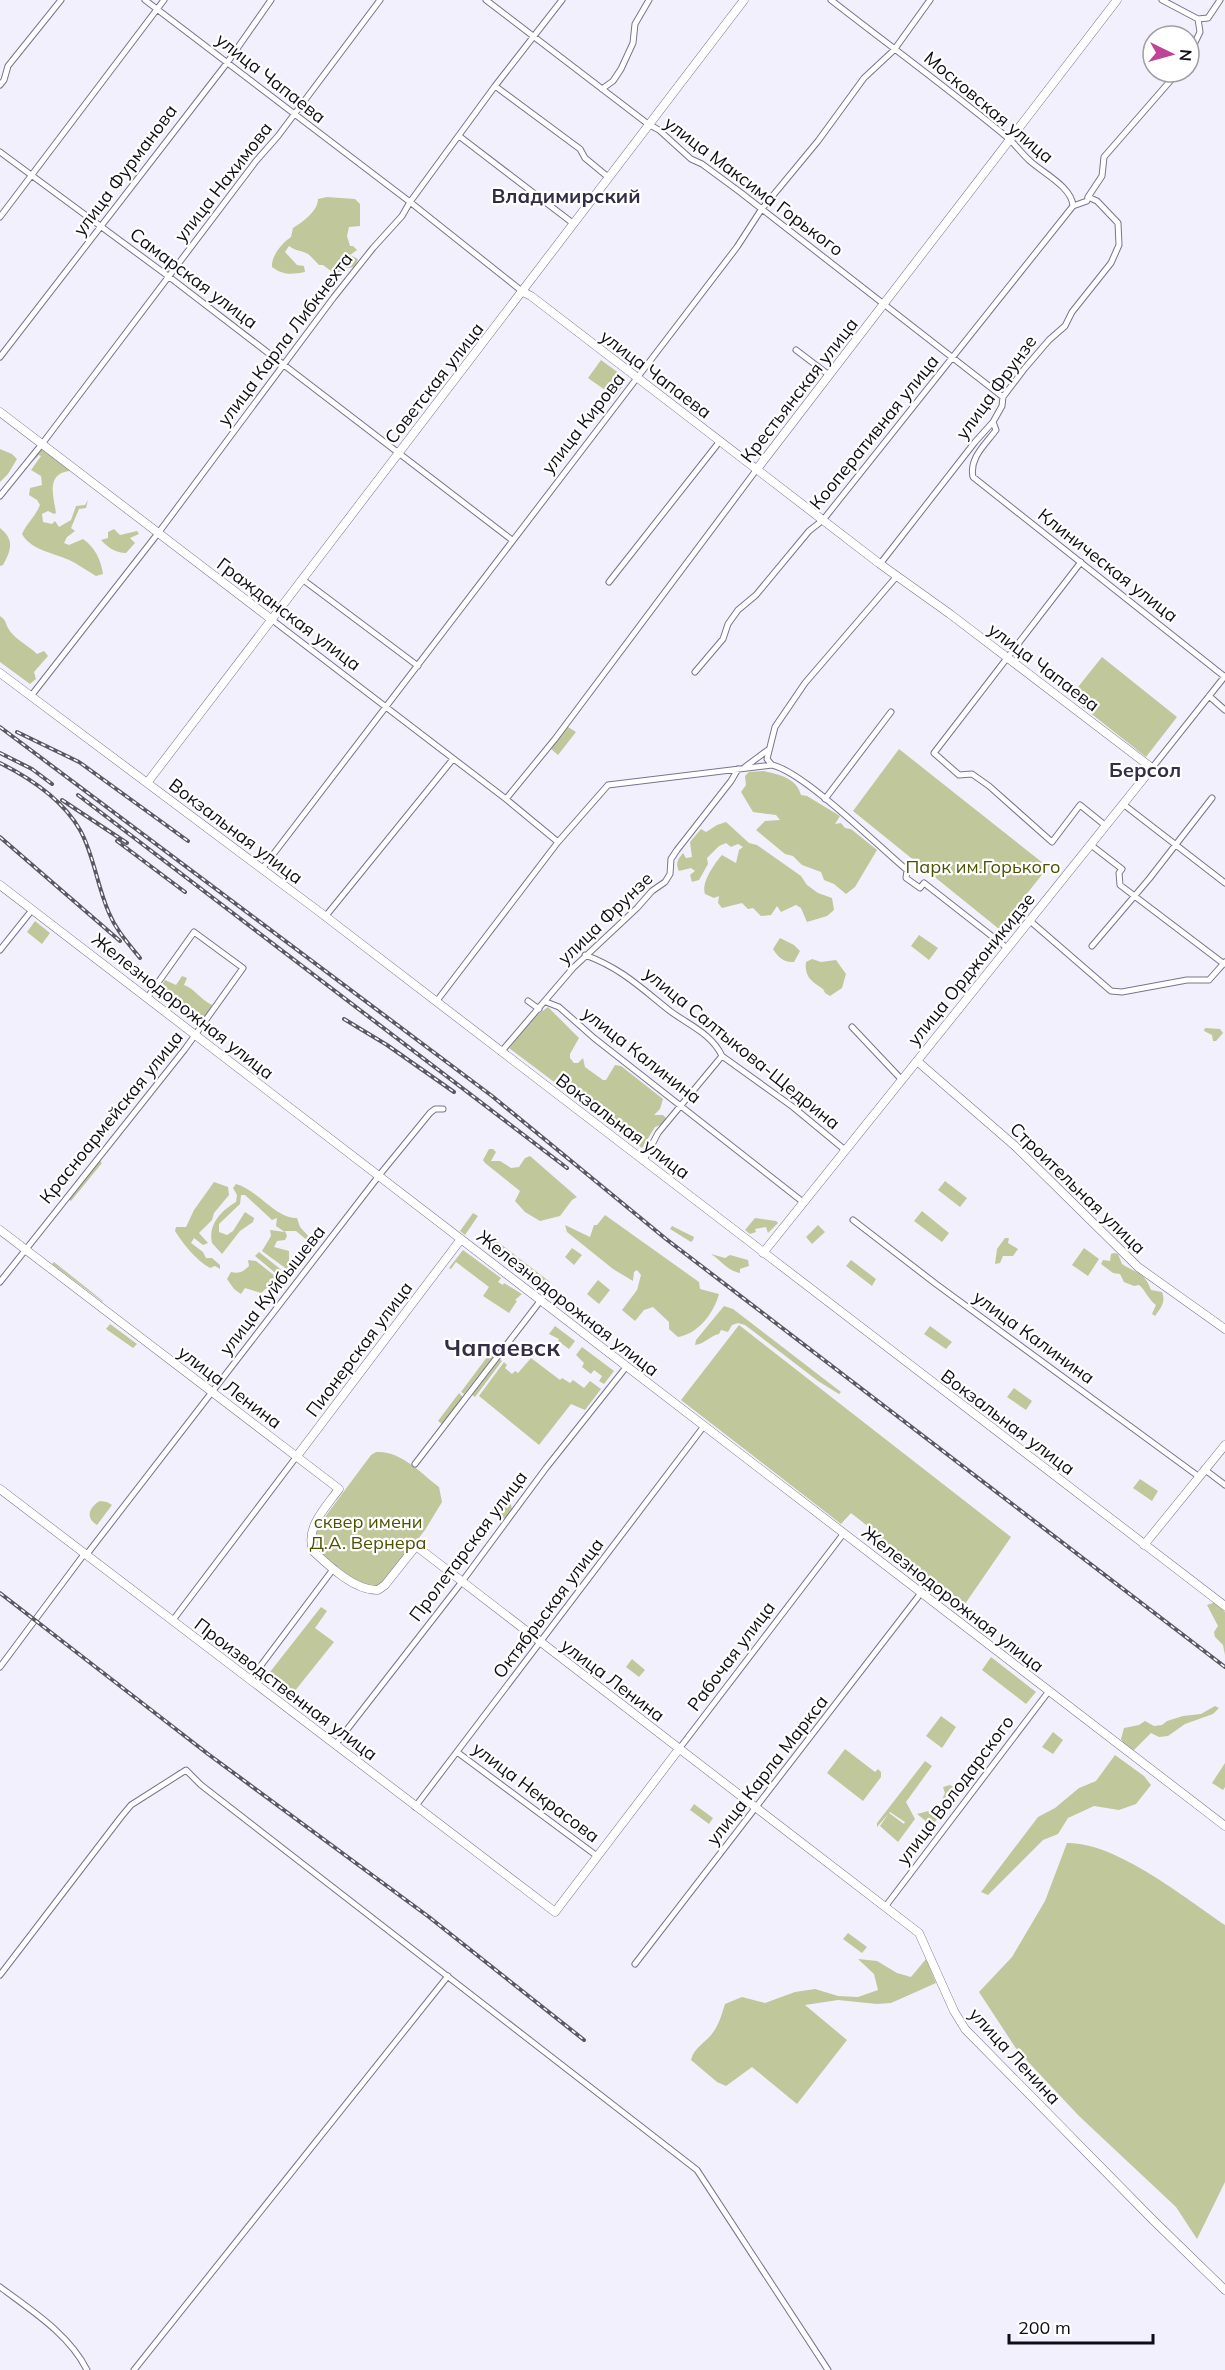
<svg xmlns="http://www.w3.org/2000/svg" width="1225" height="2370" font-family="Mulish,sans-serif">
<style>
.green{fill:#c0c79b}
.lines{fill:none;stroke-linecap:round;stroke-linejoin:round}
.street-casing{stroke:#7a7390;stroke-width:7}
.secondary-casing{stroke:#7a7390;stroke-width:9}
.street{stroke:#fff;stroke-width:5}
.secondary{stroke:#fff;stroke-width:8}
.rail-casing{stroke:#5a5863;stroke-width:4}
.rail{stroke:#fff;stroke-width:1.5;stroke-dasharray:4.5;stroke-linecap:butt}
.labels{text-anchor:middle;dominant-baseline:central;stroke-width:4.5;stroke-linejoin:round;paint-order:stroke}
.street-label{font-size:18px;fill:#0e0c16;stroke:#fff}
.park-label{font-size:18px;fill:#4b5204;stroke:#fff}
.neighbourhood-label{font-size:20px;font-weight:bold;fill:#342d46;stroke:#fff}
.district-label{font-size:24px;font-weight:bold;fill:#342d46;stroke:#fff}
</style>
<rect width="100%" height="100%" fill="#f3f0fd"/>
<path class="green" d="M327 197 355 199 360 204V226L349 227 347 236 350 246H353L357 250 350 255 358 259 355 267 347 268 342 273 331 271 323 265H319C315 261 312 257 308 254 301 250 295 251 289 246L285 252 297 265 304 266 305 272C293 274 284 276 272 267 271 256 282 243 291 237L293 228C303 222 318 211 318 199Z
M601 360 627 379 615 397 588 378Z
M0 449 12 454 17 459 8 474 0 482Z
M41 449 70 468 69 471C45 474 54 498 56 513L54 514 48 511 42 514 43 522 52 524 55 521 59 527 71 520 76 506 85 505 88 500 86 508 79 509 71 528 75 531 67 537 64 543 69 545 83 539C95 547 101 560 103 574L96 576C89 572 82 567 75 563 58 553 32 552 22 534 27 523 35 517 40 505L37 500 29 495 30 488 42 485 41 476 31 470 41 456 39 455 31 463Z
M0 528C15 540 11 550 3 565L0 566Z
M114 529 120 535 137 531 139 534 130 538 135 543 126 553C116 553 107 547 101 540L108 538V532Z
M0 616C6 620 5 622 8 628 14 639 28 645 37 654L44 651 48 656 34 672 36 679 30 684 0 662Z
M1102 657 1177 717 1146 757 1070 697Z
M568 727 576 732 558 755 551 749Z
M899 749 1048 867 999 929 853 811Z
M763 771C778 774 797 778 801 795L807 796 840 816 835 824 841 823 845 828 851 829 877 850 855 887 846 894 834 884 824 880 821 872 802 865 793 856 785 854 756 830 765 821 780 820 776 815 753 812 741 792 746 785 745 776 749 772Z
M726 822 749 843 757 845 801 876 807 885 818 893 832 898 834 910 827 916 807 922 801 908 796 905 781 912 777 906 771 915 761 916 753 908 748 909 742 903 722 908 718 903 719 896 714 898 705 894C701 883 714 864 722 855L736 863 739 850 743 847 738 844 731 847 726 843 719 846 707 858 708 864 699 880 692 882 690 875 695 871 691 868 679 871C675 863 678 859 683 853L686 858 692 857 690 842 701 829 706 832 717 825Z
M35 921 50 933 42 944 27 932Z
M919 935 938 948 929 960 911 946Z
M780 938 794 945 800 951 794 962C784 963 778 957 773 949Z
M812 959 821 962 836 960 846 974 842 988 830 996 825 993 823 989C812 982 804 977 806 962Z
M182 976 187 978 184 985C195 989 201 1000 212 1005L205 1019H201L191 1008 185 1010 169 996 162 985 165 980 176 985Z
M548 1007 579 1038 570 1054V1058L574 1063H578L583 1058 585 1067 603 1080H606L615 1065 621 1066 663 1099 660 1109 654 1115H663L666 1118 663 1124 655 1127 642 1148 509 1048 533 1018Z
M1205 1028 1220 1029 1223 1033 1216 1041H1213L1212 1035 1204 1031Z
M489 1149H493L496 1152 491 1161H500L511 1168 519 1167 525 1158 530 1156 577 1197 572 1200 560 1216 540 1221 525 1212 515 1201 520 1191 485 1163 483 1160Z
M99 1160 102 1163 71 1201 68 1199Z
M945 1181 967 1198 960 1207 938 1190Z
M214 1182 228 1187 229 1195 214 1213 212 1220 199 1233 208 1243 203 1245 194 1238 191 1243 203 1252 206 1258H212L220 1265V1269L215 1266 210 1268C195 1259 184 1245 175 1231L176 1227H186L194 1210Z
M236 1184C258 1190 275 1218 297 1218L300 1227 312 1240 308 1241 296 1231H285L287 1236 285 1240 277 1241 274 1247 289 1251V1261L292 1264 288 1270 262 1251 271 1236 270 1230 285 1232 276 1226 277 1218 272 1220 245 1195H241L240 1204 219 1224V1232L227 1235 233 1231 245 1212 254 1218 253 1222 240 1231 222 1254 212 1243C208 1224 221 1211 236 1202L237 1195 233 1188Z
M922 1211 949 1233 942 1242 914 1221Z
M473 1213 478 1216 465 1235 460 1231Z
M605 1215 699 1282 700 1289 719 1294C714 1313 698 1334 678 1337L669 1329V1322L653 1307 644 1310 635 1321 622 1310 637 1290 641 1275 637 1270 634 1272 633 1281 613 1269 567 1232 565 1225 590 1237 594 1225H597Z
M755 1218 776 1221 778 1223 768 1233 766 1227 755 1229 756 1232 750 1234 745 1230Z
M818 1225 825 1232 812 1244 806 1237Z
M672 1226 694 1237 693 1240 691 1242 670 1229Z
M489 1235 550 1282 544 1290 483 1243Z
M1005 1238H1009L1008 1243 1018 1249 1013 1256H1003L1000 1263 995 1264 997 1249Z
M572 1248 582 1255 574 1265 565 1257Z
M1084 1248 1099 1259 1088 1276 1072 1265Z
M463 1250 501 1278 498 1282 503 1285 504 1283 522 1294 515 1300 517 1301 509 1313 483 1296 489 1287 456 1262 451 1269 449 1268Z
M259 1252 289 1276 285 1281 255 1256Z
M1114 1253 1118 1254 1122 1264C1137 1274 1144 1271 1151 1290L1162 1292C1166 1302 1161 1308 1155 1316L1152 1314 1156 1305C1148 1299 1146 1291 1139 1285L1134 1286 1124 1282 1120 1274 1113 1273 1101 1264 1103 1260 1110 1261 1111 1254Z
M711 1254 725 1258 730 1255 748 1260 749 1266 740 1269V1273C726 1270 722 1261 711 1254Z
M248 1260 256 1261 280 1280V1285L271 1284 261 1293 245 1288 241 1294 234 1289 227 1279 231 1272C239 1274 243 1272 249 1266Z
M851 1260 876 1279 872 1286 846 1266Z
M54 1262 103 1301V1302L52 1264Z
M598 1280 610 1290 599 1304 587 1294Z
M724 1306 733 1309 841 1392 839 1394 818 1381 745 1325 738 1323 732 1325 728 1332 721 1330 719 1334C711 1335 705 1344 695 1345L696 1340Z
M110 1324 137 1344 133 1348 106 1329Z
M739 1325 1011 1537 965 1604 948 1591 946 1593 876 1539 879 1535 851 1513 841 1524 681 1400Z
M555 1326 575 1341 569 1349 558 1341 559 1339 549 1334Z
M930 1326 952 1342 946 1349 924 1334Z
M582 1347 614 1371 604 1384 599 1381 602 1376 594 1370 591 1374 582 1367 584 1363 576 1355Z
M490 1353 494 1356 464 1394 461 1392Z
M499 1358 502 1361 475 1397 472 1395Z
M531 1358 560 1380 562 1378 570 1383 573 1380 584 1388 590 1381 601 1389 585 1410 571 1404 539 1445 479 1396 504 1362 507 1365 505 1368 512 1374 515 1371 518 1373Z
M1014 1388 1032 1401 1026 1410 1007 1397Z
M459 1393 462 1396V1400L443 1425 438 1421Z
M376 1452C400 1450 421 1473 439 1487L442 1502 425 1530 384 1583 377 1588 357 1582 316 1550 313 1533 371 1455Z
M1140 1479 1158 1491 1152 1501 1133 1488Z
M492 1509a10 10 0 1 1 20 0a10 10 0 1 1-20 0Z
M100 1501 107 1502 112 1505 97 1525C85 1518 89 1507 100 1501Z
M1216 1602 1225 1612V1655L1223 1645 1215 1637 1214 1632 1218 1626 1207 1605Z
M321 1607 327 1611 315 1628 334 1642 294 1692 270 1672Z
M991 1657 1036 1692 1026 1704 982 1670Z
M632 1659 645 1670 639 1677 626 1667Z
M1215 1706 1219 1708 1213 1714 1185 1724 1168 1736 1159 1737 1151 1733 1134 1750 1125 1745 1121 1739 1124 1728 1139 1725 1145 1721 1154 1726 1162 1725 1167 1721 1183 1716 1201 1714Z
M941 1716 956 1727 942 1748 926 1736Z
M1053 1732 1063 1740 1053 1754 1042 1747Z
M845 1749 875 1772 878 1769 881 1772V1777L863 1801 827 1773Z
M1115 1755 1144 1776 1151 1785 1136 1804 1119 1810 1094 1806 1068 1818 1058 1834 1043 1840 988 1895 981 1892 1038 1817 1055 1808 1079 1788 1096 1781Z
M925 1761 932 1766 906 1802 915 1819 898 1842 880 1826 889 1813 904 1824 905 1822 890 1812 877 1827V1823Z
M1225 1763V1787L1223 1790 1212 1783Z
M950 1785 959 1790 949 1803 941 1802 945 1793 943 1787Z
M694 1804 713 1818 709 1824 690 1810Z
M947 1806 932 1826 917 1814Z
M1067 1843C1116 1842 1185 1898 1225 1925V2182L1197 2239 1176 2207 1079 2116 1017 2050 979 1992 1012 1957 1045 1901Z
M848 1933 867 1947 862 1953 843 1939Z
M858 1959 877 1961 897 1973 911 1977 926 1959 936 1983 891 2003 877 2004 838 2000 805 2005 847 2040 797 2104 752 2067 726 2086 717 2082 691 2060C694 2047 707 2042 714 2031 720 2022 722 2013 725 2004L742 1997 765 2003 795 1992 815 1989 838 1996 858 1997 878 1990 874 1974Z"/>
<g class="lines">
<defs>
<path id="street" d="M145 0 410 202 523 292
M486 0 648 124 659 130 691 159 702 164 740 192 1003 397
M831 0C890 46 950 90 1008 138 1016 145 1022 154 1030 161 1043 173 1072 187 1073 206L1087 201 1088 197 1097 201 1118 223 1119 245 1111 263 1072 312 1065 326 1049 340 1025 368 1003 397 1002 406 993 422 975 442 880 564
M1162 0 1198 19
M1189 55 1200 32 1198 19 1208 18 1220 0
M0 85 4 80 8 66 61 0
M495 86 580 149 585 158 608 177
M602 89 613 81 621 69 633 43 635 24 649 0
M459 136 574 224
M0 152 168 276 512 540
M1088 197 1102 176 1104 157 1178 72
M0 217 164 0
M796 350 829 375
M0 357 227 63 271 0
M993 422 996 430C985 445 969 458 973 477L1225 677
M0 496 42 444 256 161 278 136 380 0
M1081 562 934 753 959 775 972 774 989 786 1052 842 1080 805 1106 826
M302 579 418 666
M609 582 720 441
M271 619 506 799 558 842
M695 672 723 639 728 624 738 610 756 595 809 531 823 520 1073 206
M31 696 159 532 334 297 373 248 402 216 410 202 495 86 562 0
M1209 696 1225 710
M772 765 767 759 775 727 805 683 897 576
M745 767 768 750
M1152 768 1225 676
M506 799 555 739 757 469
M825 799 891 712
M1123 804 1225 883
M1091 845 1122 869 1119 873 1120 885 1224 964
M262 869 637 378 737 247 761 210 818 141 864 78 894 50 930 0
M325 917 453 759
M1029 920 1111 991 1122 992 1187 980H1209L1225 962
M1092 946 1149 879 1212 798
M0 950 32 910
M585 955C621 968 641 988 670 1011 689 1025 712 1034 722 1056L793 1107 845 1150
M528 1001 539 1009
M436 1002 558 842 608 785 772 765C804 772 878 846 907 870L906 878 920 888 924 883 1007 948
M546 1002 559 1007 594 1038 803 1202
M852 1027 902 1080
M501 1052 573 968 637 908 652 891 665 882 670 874 671 859 677 850 731 781 738 769
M644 1160 658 1133 722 1056
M853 1220 936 1284 1198 1476
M0 1282 185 1049 243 968 194 932 147 998
M415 1464 541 1300
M1204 1469 1225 1485
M87 1554 381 1173 430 1113 435 1109H443
M173 1620 297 1456
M0 1667 85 1553
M250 1680 334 1568
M335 1745 461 1583 546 1468 627 1366
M679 1749 844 1533
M457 1752 597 1856
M415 1807 704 1426
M885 1907 1049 1691
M635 1964 921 1593
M0 1975 121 1817 131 1805 186 1770 201 1785 697 2170 828 2370
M0 2287C32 2311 69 2334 87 2370
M134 2370 448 1976"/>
<path id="secondary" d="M523 292 531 296 880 564 950 614 1152 768 763 1253
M0 412 271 619
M757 469 1117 0
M0 673 317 910 1225 1606
M147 783 744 0
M0 885 1225 1826
M917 1061 1015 1146 1138 1267 1225 1329
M0 1230 339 1489C326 1507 305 1527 313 1551 329 1566 355 1591 378 1590L385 1585 416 1546 919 1933 954 2011 965 2029 1153 2220 1225 2290
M297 1456 461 1239
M0 1489 555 1912 679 1749
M1144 1545 1225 1445"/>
</defs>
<use href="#street" class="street-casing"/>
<use href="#secondary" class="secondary-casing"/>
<use href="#street" class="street"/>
<use href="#secondary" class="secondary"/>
<defs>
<path id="rail" d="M0 727 492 1096 666 1239 1225 1667
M17 732 79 762 188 841
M0 753 32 769 52 784
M0 763C30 778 63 800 80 830 94 855 97 886 109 913 116 930 128 943 140 958
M78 795 567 1168
M62 800 127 843
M0 837 120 941
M117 841 185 892
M344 1019 387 1045 454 1092
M0 1593 208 1754 429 1917 584 2040"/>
</defs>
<use href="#rail" class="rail-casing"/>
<use href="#rail" class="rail"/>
</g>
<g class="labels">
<g class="street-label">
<text transform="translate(271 78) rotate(38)">улица Чапаева</text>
<text transform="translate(989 107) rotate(40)">Московская улица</text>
<text transform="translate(125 170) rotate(-53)">улица Фурманова</text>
<text transform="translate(223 182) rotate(-52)">улица Нахимова</text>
<text transform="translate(754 186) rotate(37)">улица Максима Горького</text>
<text transform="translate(194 278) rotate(37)">Самарская улица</text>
<text transform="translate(285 339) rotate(-53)">улица Карла Либкнехта</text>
<text transform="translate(656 374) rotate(37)">улица Чапаева</text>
<text transform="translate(434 383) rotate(-52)">Советская улица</text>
<text transform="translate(996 387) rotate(-54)">улица Фрунзе</text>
<text transform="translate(799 390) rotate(-52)">Крестьянская улица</text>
<text transform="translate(583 423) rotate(-52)">улица Кирова</text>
<text transform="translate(874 432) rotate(-51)">Кооперативная улица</text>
<text transform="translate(1108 565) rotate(38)">Клиническая улица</text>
<text transform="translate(289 614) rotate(37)">Гражданская улица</text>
<text transform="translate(1044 667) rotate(37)">улица Чапаева</text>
<text transform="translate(236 831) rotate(37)">Вокзальная улица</text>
<text transform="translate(605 918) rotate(-44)">улица Фрунзе</text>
<text transform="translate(971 969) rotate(-51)">улица Орджоникидзе</text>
<text transform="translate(183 1006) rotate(38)">Железнодорожная улица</text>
<text transform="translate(742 1048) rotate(39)">улица Салтыкова-Щедрина</text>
<text transform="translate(642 1055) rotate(38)">улица Калинина</text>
<text transform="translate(111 1117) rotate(-51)">Красноармейская улица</text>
<text transform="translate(623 1126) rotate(37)">Вокзальная улица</text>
<text transform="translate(1078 1188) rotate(44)">Строительная улица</text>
<text transform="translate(272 1290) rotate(-52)">улица Куйбышева</text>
<text transform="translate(568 1303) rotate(38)">Железнодорожная улица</text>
<text transform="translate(1034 1337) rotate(36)">улица Калинина</text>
<text transform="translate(359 1349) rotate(-53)">Пионерская улица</text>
<text transform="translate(230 1387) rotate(37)">улица Ленина</text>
<text transform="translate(1008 1422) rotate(37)">Вокзальная улица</text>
<text transform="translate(468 1546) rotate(-53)">Пролетарская улица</text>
<text transform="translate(953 1599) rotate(38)">Железнодорожная улица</text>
<text transform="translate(548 1608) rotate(-53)">Октябрьская улица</text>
<text transform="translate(731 1656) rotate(-53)">Рабочая улица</text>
<text transform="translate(613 1680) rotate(37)">улица Ленина</text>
<text transform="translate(286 1689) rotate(37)">Производственная улица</text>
<text transform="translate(767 1770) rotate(-52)">улица Карла Маркса</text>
<text transform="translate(955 1790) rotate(-53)">улица Володарского</text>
<text transform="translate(536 1792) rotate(37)">улица Некрасова</text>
<text transform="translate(1015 2056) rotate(47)">улица Ленина</text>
</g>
<g class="park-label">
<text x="983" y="866">Парк им.Горького</text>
<text x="368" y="1521">сквер имени<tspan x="368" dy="21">Д.А. Вернера</tspan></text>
</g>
<g class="neighbourhood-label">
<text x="566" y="195">Владимирский</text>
<text x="1145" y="769">Берсол</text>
</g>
<g class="district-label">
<text x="502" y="1347">Чапаевск</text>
</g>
</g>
<g transform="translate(1171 54) rotate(95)"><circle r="28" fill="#ffffff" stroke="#9f9ea2" stroke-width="1.5"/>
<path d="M0-4.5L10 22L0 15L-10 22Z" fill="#bf4496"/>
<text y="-9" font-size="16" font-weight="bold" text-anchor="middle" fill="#0e0c16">N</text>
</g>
<path d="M1009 2334v9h144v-9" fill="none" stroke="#0e0c16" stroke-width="3"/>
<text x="1018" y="2334" font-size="18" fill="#0e0c16" stroke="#ffffff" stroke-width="4.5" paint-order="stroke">200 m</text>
</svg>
